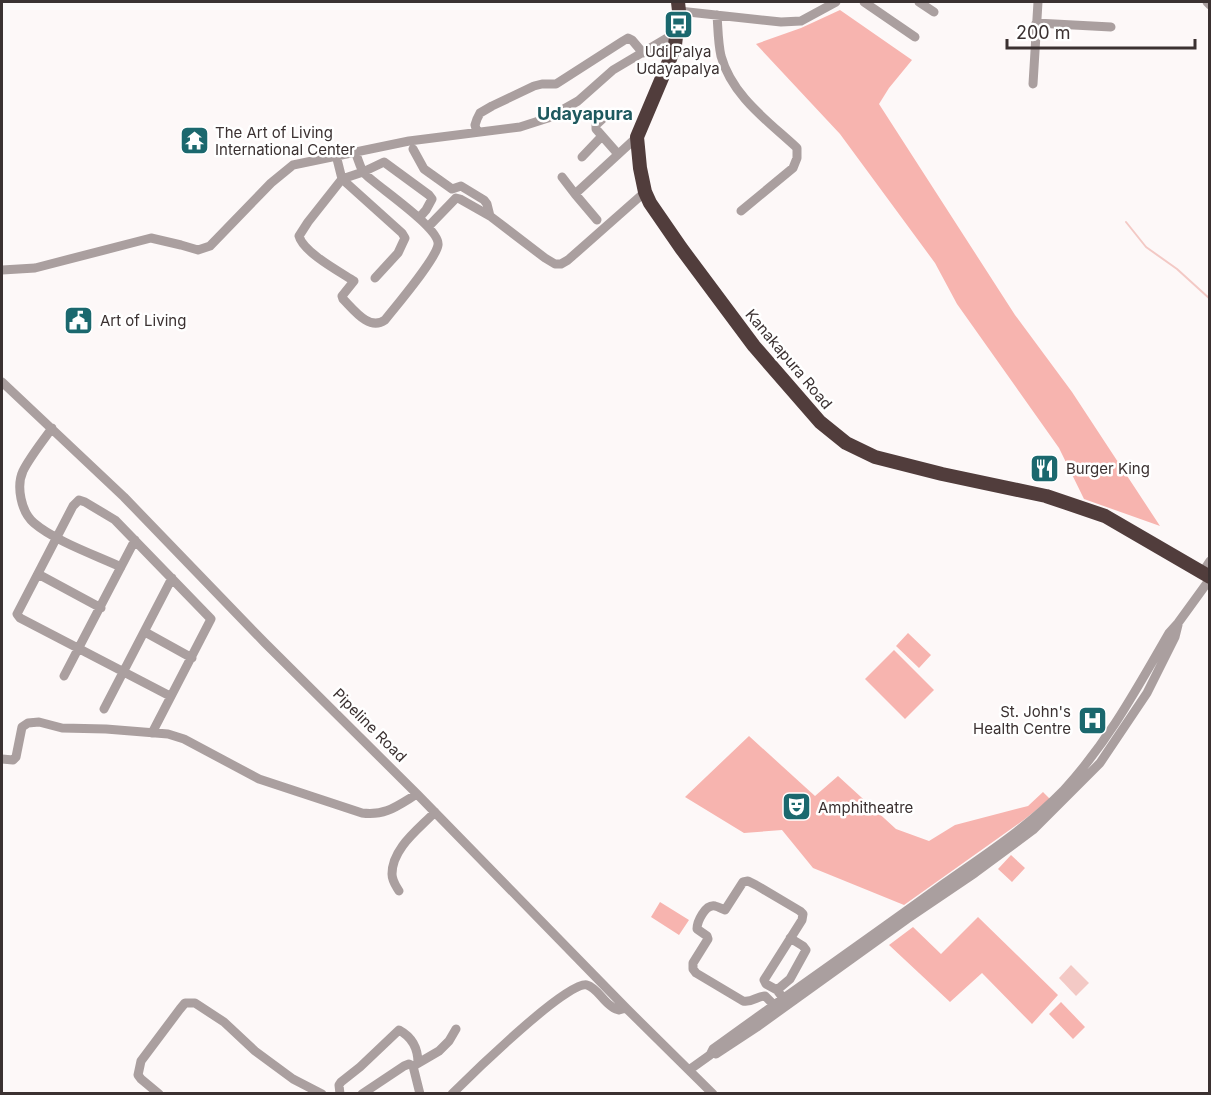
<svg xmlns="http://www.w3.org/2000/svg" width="1211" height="1095" font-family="Inter,sans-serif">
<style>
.green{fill:#f7b4af}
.water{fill:#f3c9c5}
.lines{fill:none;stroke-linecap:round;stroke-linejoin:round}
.stream{stroke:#f3c9c5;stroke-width:2}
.minor{stroke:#aa9f9f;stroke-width:9}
.highway{stroke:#513d3c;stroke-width:14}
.labels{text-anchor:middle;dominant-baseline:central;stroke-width:5;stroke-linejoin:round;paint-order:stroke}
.poi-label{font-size:15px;fill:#3b3131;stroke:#fff;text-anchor:start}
.street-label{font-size:15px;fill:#3b3131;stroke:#fff}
.quarter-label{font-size:18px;font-weight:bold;fill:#1e595e;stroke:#fff}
</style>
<rect width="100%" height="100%" fill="#fdf8f8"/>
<path class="green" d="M840 10 912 60 889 88 879 104 1015 315 1072 392 1160 526 1084 499 1059 448 957 304 935 263 840 134 756 44 801 28Z
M908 633 931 655 919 668 896 646Z
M894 650 934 690 905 719 865 679Z
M749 736 815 796 838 776 896 829 929 841 955 825 1028 806 1043 792 1050 799 1025 819 904 905 813 868 782 830 744 833 685 797Z
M1011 855 1025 868 1012 882 998 869Z
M660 902 689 920 679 935 651 917Z
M978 917 1058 995 1032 1024 982 973 950 1002 889 945 913 927 941 954Z
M1061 1002 1085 1027 1073 1039 1049 1014Z"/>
<path class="water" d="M1071 965 1089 983 1076 996 1059 978Z"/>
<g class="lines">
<path class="stream" d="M1126 222 1146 247 1177 269 1210 299"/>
<path class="minor" d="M864 2 915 37
M919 2 934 12
M1207 2 1210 5
M679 11 781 22 801 21 836 2
M717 15C718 28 718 43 721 56 732 96 768 121 797 148V158L793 168 741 211
M1036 23 1111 27
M1033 84 1038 2
M609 113 596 125V129L618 154
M477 132 475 125 477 119 480 113 492 106 534 86 542 84H556L623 41 628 38 632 40 643 53
M413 149 424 169 452 189 461 186 484 200 487 204 490 216 545 258 555 264H561L568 260 645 192
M355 152C358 158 360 168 364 173 376 186 441 228 438 245 436 259 396 306 385 320 369 331 354 310 343 299L342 296 354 281C340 272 303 252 299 236L308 222 342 179 363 172 384 162 429 195 432 199 426 210 419 218
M336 155 342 179 402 233 405 238 398 253 375 278
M582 157 602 136
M562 177 575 194 597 220
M575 194 637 137
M428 227 456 198 460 199 490 216
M2 270 35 268 151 238 181 245 198 250 210 246 271 183 293 165 409 141 520 127 548 118 578 101 613 70 677 32
M2 382 124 497 265 643 417 794 626 1008 713 1094
M52 428C43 441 30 457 23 471 16 486 21 512 34 523 55 541 95 555 121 567
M1202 573 1210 561
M38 574 101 608
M145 632 192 658
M64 676 135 540
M104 709 172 578
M152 733 211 619 115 520 85 502 79 500 73 506 17 614 20 618 170 696
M2 759 13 760 16 757 22 727 28 723 39 722 62 728 106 729 168 734 184 739 259 779 362 813C386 816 397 806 417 794
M399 891C396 886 392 881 392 874 392 848 419 829 435 812
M777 990 790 979 806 950 803 946 790 938
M774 1005 765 996C757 996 752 1003 743 1001L696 973 693 969V963L708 939 707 936 697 929C697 922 705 904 715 906 719 907 722 909 725 910L743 882 748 881 756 885 800 911 803 914 802 920 764 980 766 984 777 990 783 998
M716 1054 757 1027 907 919 975 873 1033 830 1100 763 1147 693 1175 637 1178 625
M415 1065 439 1051 449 1041 456 1029
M689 1070 710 1055 713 1049C790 993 868 939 945 883 986 854 1028 827 1063 791 1108 742 1136 690 1169 633L1178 623 1210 579
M159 1094 141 1079 138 1075 141 1061 180 1009 185 1003H195L224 1022 255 1051 293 1079 322 1094
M340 1094 339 1085 341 1082 360 1067 399 1030C412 1037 418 1048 418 1063
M362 1094 404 1066 409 1064 413 1066 420 1094
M452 1094C469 1077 569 979 587 985 597 988 602 1000 611 1006 613 1008 616 1009 619 1010L626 1008"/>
<path class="highway" d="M678 2 679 11 675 45 670 59 637 137 640 168 645 192 650 203 681 248 754 346 820 422 846 443 875 457 942 474 1046 496 1105 516 1210 577"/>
</g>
<defs>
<symbol id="bus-square" viewBox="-11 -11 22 22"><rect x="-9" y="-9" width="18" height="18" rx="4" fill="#1b686e" stroke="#fff"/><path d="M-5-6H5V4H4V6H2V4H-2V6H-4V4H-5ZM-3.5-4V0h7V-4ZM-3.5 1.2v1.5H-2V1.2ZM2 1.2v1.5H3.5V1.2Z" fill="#fff"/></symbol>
<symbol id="temple-square" viewBox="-11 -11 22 22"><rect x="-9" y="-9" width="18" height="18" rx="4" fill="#1b686e" stroke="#fff"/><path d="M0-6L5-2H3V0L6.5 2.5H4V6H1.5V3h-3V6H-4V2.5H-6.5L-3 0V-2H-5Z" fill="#fff"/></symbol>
<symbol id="civic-square" viewBox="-11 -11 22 22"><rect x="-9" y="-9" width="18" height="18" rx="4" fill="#1b686e" stroke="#fff"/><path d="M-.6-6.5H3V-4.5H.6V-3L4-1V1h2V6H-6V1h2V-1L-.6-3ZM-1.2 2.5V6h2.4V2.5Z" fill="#fff"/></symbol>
<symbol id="restaurant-square" viewBox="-11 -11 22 22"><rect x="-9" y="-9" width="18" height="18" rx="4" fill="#1b686e" stroke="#fff"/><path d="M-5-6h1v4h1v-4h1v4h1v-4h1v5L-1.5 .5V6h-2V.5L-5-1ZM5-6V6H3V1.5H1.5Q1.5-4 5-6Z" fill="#fff"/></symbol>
<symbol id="hospital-square" viewBox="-11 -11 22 22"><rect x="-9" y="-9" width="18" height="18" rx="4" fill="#1b686e" stroke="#fff"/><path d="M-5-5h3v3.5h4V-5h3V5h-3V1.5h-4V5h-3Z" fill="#fff"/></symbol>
<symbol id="theatre-square" viewBox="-11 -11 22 22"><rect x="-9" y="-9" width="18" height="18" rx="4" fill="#1b686e" stroke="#fff"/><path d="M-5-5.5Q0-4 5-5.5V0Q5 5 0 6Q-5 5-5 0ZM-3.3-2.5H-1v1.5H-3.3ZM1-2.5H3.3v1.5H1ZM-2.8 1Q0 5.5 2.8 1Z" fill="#fff"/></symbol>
</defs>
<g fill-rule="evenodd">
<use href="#bus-square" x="662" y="8" width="33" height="33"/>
<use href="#temple-square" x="178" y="124" width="33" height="33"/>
<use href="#civic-square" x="62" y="304" width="33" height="33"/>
<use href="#restaurant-square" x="1028" y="452" width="33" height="33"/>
<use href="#hospital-square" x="1076" y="704" width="33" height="33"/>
<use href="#theatre-square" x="780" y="790" width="33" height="33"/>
</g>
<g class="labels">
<g class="poi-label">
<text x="678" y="51" text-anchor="middle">Udi Palya<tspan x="678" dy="17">Udayapalya</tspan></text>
<text x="215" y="132">The Art of Living<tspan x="215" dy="17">International Center</tspan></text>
<text x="100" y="320">Art of Living</text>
<text x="1066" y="468">Burger King</text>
<text x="1071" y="711" text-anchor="end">St. John's<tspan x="1071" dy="17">Health Centre</tspan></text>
<text x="818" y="807">Amphitheatre</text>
</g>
<g class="street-label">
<text transform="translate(789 359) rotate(50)">Kanakapura Road</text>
<text transform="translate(370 725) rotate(45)">Pipeline Road</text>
</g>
<g class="quarter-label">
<text x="585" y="113">Udayapura</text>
</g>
</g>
<rect width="1211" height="1095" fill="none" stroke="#3b3131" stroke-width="6"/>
<path d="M1007 39v9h188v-9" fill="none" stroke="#3b3131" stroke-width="3"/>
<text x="1016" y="39" font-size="18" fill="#3b3131" stroke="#ffffff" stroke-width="4.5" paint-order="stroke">200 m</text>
</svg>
